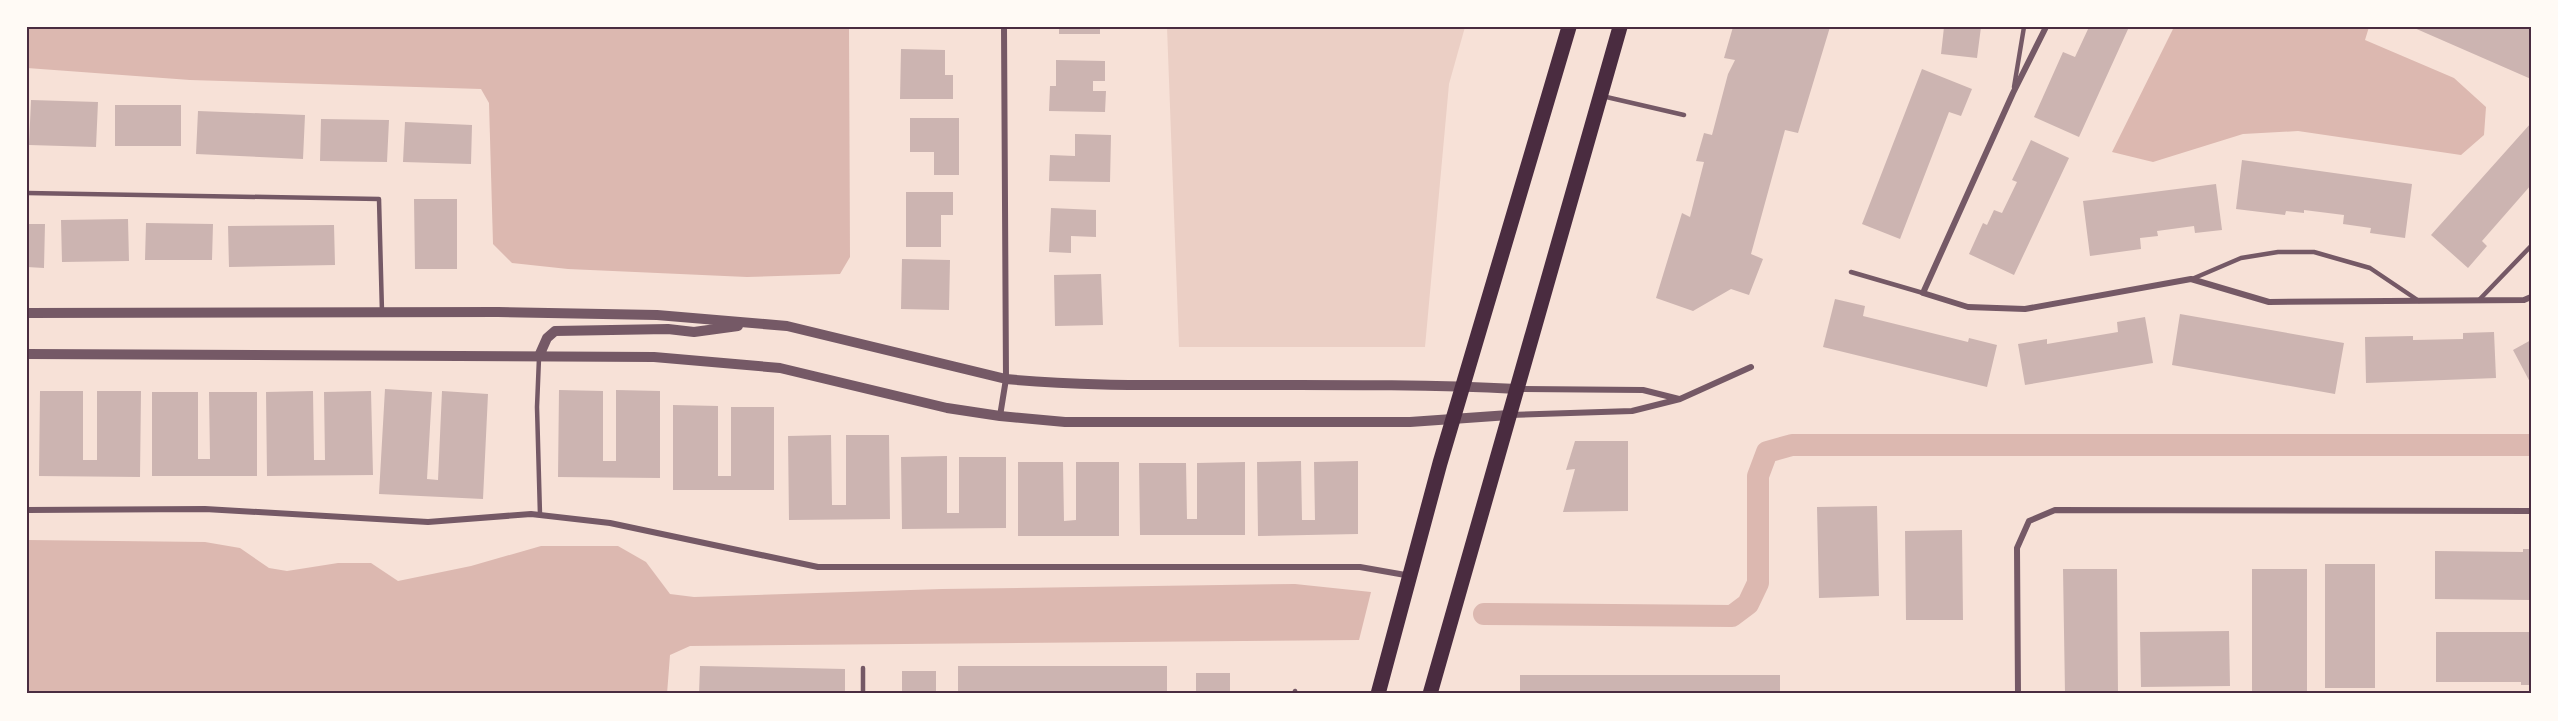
<svg xmlns="http://www.w3.org/2000/svg" width="2558" height="721" font-family="'Exo 2',sans-serif">
<style>
.green{fill:#ebcfc5}
.water{fill:#dcb8b0}
.lines{fill:none;stroke-linecap:round;stroke-linejoin:round}
.canal{stroke:#dcb8b0;stroke-width:22}
.building{fill:#ccb4b1}
.service{stroke:#755966;stroke-width:4.5}
.minor{stroke:#755966;stroke-width:6}
.tertiary{stroke:#755966;stroke-width:10}
.primary{stroke:#4a2c40;stroke-width:15}
.neatline{fill:none;stroke:#4a2c40;stroke-width:2}
</style>
<rect width="100%" height="100%" fill="#f7e1d7"/>
<path class="green" d="M1167 27H1465L1449 84 1425 347H1179Z"/>
<path class="water" d="M27 27H849L850 257 840 274 747 277 568 269 512 263 493 244 489 103 481 89 190 80 27 68Z
M2174 27H2369L2365 40 2454 78 2486 107 2484 135 2461 155 2298 131 2243 134 2153 162 2112 152Z
M27 540 205 542 240 548 269 568 287 571 338 563H371L398 581 471 566 541 546H618L646 562 670 594 694 597 942 589 1295 584 1371 592 1359 640 690 646 670 655 667 694H27Z"/>
<g class="lines">
<path class="canal" d="M1484 614 1732 616 1748 604 1758 583V476L1767 452 1792 445H2531"/>
</g>
<path class="building" d="M1059 27H1100V34H1059Z
M1733 27H1830L1798 133 1785 130 1751 254 1763 259 1749 295 1731 289 1693 311 1656 298 1682 213 1690 217 1704 162 1696 161 1704 133 1712 135 1728 74 1735 60 1724 58Z
M1944 27H1981L1977 58 1941 54Z
M2089 27H2129L2079 137 2034 117 2063 52 2075 57Z
M2412 27H2531V79Z
M901 49 945 50V75H953V99H900Z
M1056 60 1105 61V81H1093V91H1106L1105 112 1049 111 1050 86H1056Z
M1922 69 1972 89 1961 116 1949 112 1900 239 1862 224Z
M31 100 98 102 96 147 29 145Z
M115 105H181V146H115Z
M198 111 305 115 303 159 196 154Z
M910 118H959V175H934V152H910Z
M321 119 389 120 387 162 320 161Z
M405 122 472 125 471 164 403 162Z
M2531 123V185L2482 241 2487 246 2468 268 2431 235Z
M1075 134 1111 135 1110 182 1049 181 1050 155 1075 156Z
M2031 140 2069 158 2014 275 1969 254 1983 223 1987 225 1994 210 2002 213 2017 182 2012 180Z
M2242 160 2412 184 2405 238 2370 233 2371 228 2343 224 2344 215 2304 210V213L2286 211 2285 215 2236 209Z
M2216 184 2222 230 2195 233 2194 226 2157 231 2158 236 2140 238 2141 249 2090 256 2083 201Z
M906 192H953V215H941V247H906Z
M414 199H457V269H415Z
M1051 208 1096 210V237L1071 236V253L1049 252Z
M128 219 129 261 62 262 61 220Z
M146 223 213 224 212 260H145Z
M27 224H45L44 268 27 267Z
M334 225 335 265 229 267 228 226Z
M902 259 950 260 949 310 901 309Z
M1101 274 1103 325 1055 326 1054 275Z
M1835 299 1865 306 1863 316 1968 342 1969 338 1997 345 1987 387 1823 347Z
M2180 314 2344 343 2335 394 2172 365Z
M2145 317 2153 363 2025 385 2018 344 2047 339V344L2118 332 2117 322Z
M2494 332 2496 378 2366 383 2365 337 2413 336V340L2463 339V333Z
M2531 340V384L2513 350Z
M385 389 432 392 427 479 438 480 442 391 488 394 483 499 379 494Z
M559 390 603 391V461H616V390L660 391V478L558 477Z
M40 391H83V460H97V391H141L140 477 39 476Z
M313 391 314 460H325L324 392 371 391 373 475 267 476 266 392Z
M152 392H198V459H210L209 392H257V476H152Z
M673 405 718 406V476H731V407H774V490H673Z
M831 435 832 505H846V435H889L890 519 789 520 788 436Z
M1575 441H1628V511L1563 512 1575 469 1566 470Z
M947 456V513H959V457H1006V528L902 529 901 457Z
M1301 461 1302 520H1315L1314 462 1358 461V534L1258 536 1257 462Z
M1018 462H1063L1064 521 1076 520V462H1119V536H1018Z
M1245 462V535H1140L1139 463H1186L1187 519H1197V463Z
M1877 506 1879 596 1819 598 1817 507Z
M1962 530 1963 620H1906L1905 531Z
M2523 549H2531V600L2435 599V551L2523 552Z
M2325 564H2375V688H2325Z
M2063 569H2117L2118 694H2065Z
M2252 569H2307V694H2252Z
M2229 631 2230 686 2141 687 2140 632Z
M2436 632H2531V685H2521V682H2436Z
M700 666 845 669V694H699Z
M958 666H1167V694H958Z
M902 671H936V694H902Z
M1196 673H1230V694H1196Z
M1520 675H1780V694H1520Z"/>
<g class="lines">
<path class="service" d="M2014 87 2024 27
M1602 96 1684 115
M27 193 379 199 382 312
M1851 272 1923 293
M2192 279 2241 258 2278 252H2314L2370 268 2419 301
M2479 300 2531 246
M539 358 537 407 540 515
M863 694V668
M1294 694 1295 691"/>
<path class="minor" d="M2046 27 2013 93 1923 293 1968 307 2025 309 2191 279 2269 302 2524 300 2531 297
M1517 389 1643 390 1679 399
M1509 415 1632 411 1680 399 1751 367
M1000 416 1006 379 1004 27
M27 510 205 509 428 522 531 514 610 523 818 567H1360L1411 576
M2018 694 2017 548 2029 521 2055 510 2531 511"/>
<path class="tertiary" d="M27 313 498 312 657 315 787 326 1006 379C1079 386 1152 385 1225 385 1322 385 1419 384 1517 389
M27 354 654 357 780 368 947 408 1000 416 1065 422H1410L1509 415
M539 356 547 338 555 331 668 329 694 332 738 326"/>
<path class="primary" d="M1378 694 1440 463 1569 27
M1430 694 1620 27"/>
</g>
<rect width="2558" height="721" fill="none" stroke="#fffaf5" stroke-width="57"/>
<rect x="28" y="28" width="2502" height="664" class="neatline"/>
</svg>
